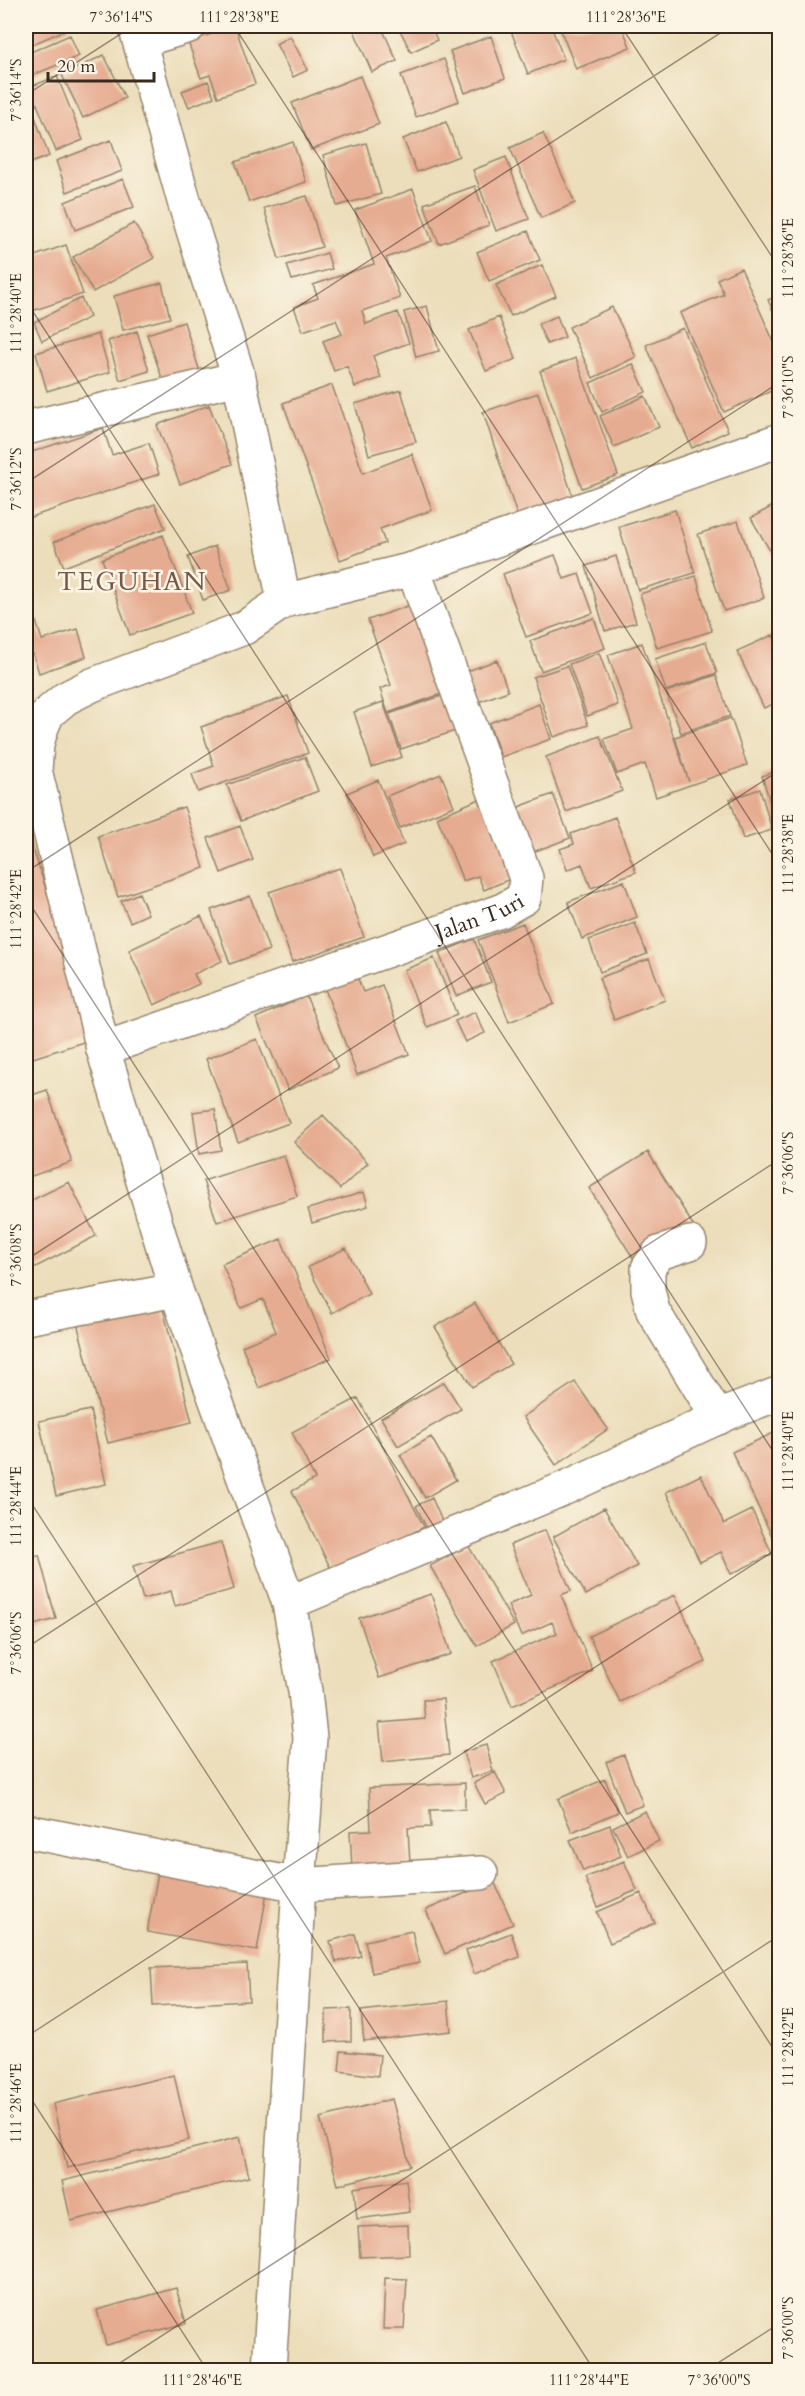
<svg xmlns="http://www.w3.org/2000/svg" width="805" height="2396" font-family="Cardo,serif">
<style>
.building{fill:#e6ac91}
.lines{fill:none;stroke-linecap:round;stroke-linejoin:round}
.minor-casing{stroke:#94846c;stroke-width:36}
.minor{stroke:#fff;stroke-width:33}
.ticks{fill:none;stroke:#3b2a1e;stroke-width:1.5;stroke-opacity:0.45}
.labels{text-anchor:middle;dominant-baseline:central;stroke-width:5;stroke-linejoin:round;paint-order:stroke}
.street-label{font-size:22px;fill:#3b2a1e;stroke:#fcf5e5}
.quarter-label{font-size:26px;letter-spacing:1.5px;fill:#775846;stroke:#fcf5e5}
.neatline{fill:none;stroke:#3b2a1e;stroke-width:2}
.ticks-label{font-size:15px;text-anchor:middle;fill:#3b2a1e}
</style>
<rect width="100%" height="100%" fill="#fcf5e5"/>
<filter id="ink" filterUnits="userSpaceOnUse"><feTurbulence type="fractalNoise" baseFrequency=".0167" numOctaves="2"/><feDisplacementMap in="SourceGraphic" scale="12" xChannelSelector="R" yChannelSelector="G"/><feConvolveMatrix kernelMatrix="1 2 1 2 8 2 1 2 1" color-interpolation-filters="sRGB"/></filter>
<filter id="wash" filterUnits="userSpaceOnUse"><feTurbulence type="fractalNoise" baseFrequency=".008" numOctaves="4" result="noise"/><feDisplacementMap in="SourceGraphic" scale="24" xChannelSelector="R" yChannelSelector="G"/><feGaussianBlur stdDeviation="1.35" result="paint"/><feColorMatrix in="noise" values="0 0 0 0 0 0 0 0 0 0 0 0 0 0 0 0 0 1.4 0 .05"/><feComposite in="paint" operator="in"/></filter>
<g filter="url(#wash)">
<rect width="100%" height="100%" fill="#ecdebb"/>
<g id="blocks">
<path class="building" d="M26 26H69L70 28 26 47Z
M235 26 255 84 218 97 210 75 201 78 188 42Z
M352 26H381L397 61 372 72Z
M398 26H431L437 40 411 52Z
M509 26H551L564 59 528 74Z
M559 26H622L630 47 576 69Z
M70 35 79 56 26 78V54Z
M290 36 308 70 293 77 276 44Z
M491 36 505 78 465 93 450 51Z
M104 55 125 98 83 118 62 75Z
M444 59 459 101 416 117 401 75Z
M57 76 83 140 56 151 30 87Z
M360 76 379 124 311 150 292 103Z
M208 81 214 97 189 107 182 91Z
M26 92 49 156 26 165Z
M446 122 459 156 417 172 403 139Z
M543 133 575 203 541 218 510 148Z
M111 140 122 171 67 192 56 161Z
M293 142 306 182 249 202 235 162Z
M366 143 381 194 337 206 323 155Z
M506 157 529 219 496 231 473 170Z
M123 179 134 207 75 230 65 202Z
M475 186 489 225 439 244 424 204Z
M413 189 432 241 386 258 400 298 362 311 366 324 398 312 409 343 373 356 381 378 355 387 347 366 334 371 323 341 342 334 336 320 303 331 294 307 318 298 313 285 374 264 355 210Z
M307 196 322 247 279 259 264 208Z
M134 223 154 258 93 292 73 257Z
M528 231 540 260 489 281 477 252Z
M66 245 83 294 32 311 26 292V259Z
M327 253 332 269 292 280 287 265Z
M542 265 556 296 511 316 496 285Z
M741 268 780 356V387L724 412 680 313 724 294 717 279Z
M162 283 170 318 123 330 114 296Z
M780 295V326L768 300Z
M81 298 90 317 42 341 34 322Z
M427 306 439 351 416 357 404 312Z
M612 307 636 357 593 378 569 327Z
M557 316 565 337 547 344 538 324Z
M499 317 516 359 486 371 469 330Z
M184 322 200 372 164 384 147 334Z
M683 328 728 431 692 448 646 345Z
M137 331 149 371 120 380 108 341Z
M98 334 110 372 47 391 36 353Z
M576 358 618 475 582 488 540 371Z
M633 364 646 392 602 412 590 383Z
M332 385 363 473 412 454 432 510 380 529 385 543 340 560 283 403Z
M401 390 416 442 369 455 355 404Z
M538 393 573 497 517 515 483 412Z
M645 396 659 427 614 447 600 416Z
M209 405 232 464 180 484 157 425Z
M103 428 112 455 149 443 159 474 28 518 26 511V454Z
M780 502V568L751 518Z
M155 504 165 528 64 567 54 542Z
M675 510 695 573 638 590 619 527Z
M738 521 764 598 724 611 698 534Z
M163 535 192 613 130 635 102 559Z
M215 546 231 590 203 600 188 557Z
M555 555 564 579 579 574 593 613 526 637 503 574Z
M616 556 636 622 605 631 586 566Z
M696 576 712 631 657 648 640 594Z
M26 590 42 640 78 629 86 657 39 673 33 654 26 656Z
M416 603 447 692 388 713 380 689 391 685 368 620Z
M594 618 605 648 541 671 530 641Z
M773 635 780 650V701L764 708 737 651Z
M706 642 717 673 666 691 655 659Z
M642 643 689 782 675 737 731 718 747 765 656 797 645 764 617 774 604 739 633 729 608 655Z
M599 653 618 705 587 716 569 664Z
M497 660 508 691 473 704 462 673Z
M567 666 588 725 554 737 533 677Z
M716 675 730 716 681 733 666 692Z
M444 695 455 731 401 749 389 714Z
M288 696 308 753 198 792 192 774 214 766 201 727Z
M383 702 402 757 372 767 354 712Z
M539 704 551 739 501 757 489 723Z
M600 736 622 791 566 812 546 757Z
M305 757 318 791 241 821 227 785Z
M780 770V831H779L762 776Z
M441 774 454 806 400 828 387 796Z
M378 780 404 844 373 857 347 793Z
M760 789 772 830 743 839 730 799Z
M553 794 570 838 533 852 516 808Z
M482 798 515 877 484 890 478 876 463 881 437 817Z
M184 807 204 868 118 897 98 836Z
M615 817 636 872 591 888 582 864 567 870 560 849 574 844 571 834Z
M26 826 93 1039 30 1059 26 1043Z
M240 826 253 860 221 873 208 838Z
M340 868 364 937 292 962 269 892Z
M624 881 637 917 582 939 568 902Z
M139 893 148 914 130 922 121 901Z
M250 896 269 950 230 964 211 910Z
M201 916 222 961 194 974 199 984 154 1005 129 950Z
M523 923 554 1004 509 1022 478 940Z
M635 923 647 954 600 972 589 940Z
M474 939 491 982 456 996 439 953Z
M434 958 457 1015 427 1027 404 970Z
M649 959 665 1000 614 1020 599 978Z
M357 976 363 992 382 985 409 1054 357 1075 325 989Z
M306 996 338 1068 288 1090 256 1018Z
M475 1012 485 1033 465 1042 455 1021Z
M257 1039 289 1123 238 1142 206 1059Z
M47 1090 72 1162 26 1178V1097Z
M215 1109 221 1150 199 1154 193 1112Z
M323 1115 368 1163 340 1189 294 1142Z
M648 1152 693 1225 635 1261 589 1188Z
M284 1155 297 1196 217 1222 203 1181Z
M69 1182 96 1236 26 1272V1203Z
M364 1192 368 1206 312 1223 308 1209Z
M281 1239 331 1358 259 1388 242 1346 276 1332 263 1299 241 1308 222 1264Z
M346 1248 369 1294 332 1313 308 1267Z
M160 1297 192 1422 108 1443 76 1319Z
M475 1303 511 1364 472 1387 435 1327Z
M444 1382 461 1409 398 1446 381 1418Z
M575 1382 608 1429 556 1465 523 1417Z
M358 1398 424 1527 333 1573 292 1491 315 1479 292 1432Z
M90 1410 106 1484 56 1496 39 1421Z
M780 1430V1553L732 1452Z
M431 1437 456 1480 425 1498 400 1455Z
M701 1475 724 1524 752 1510 772 1554 731 1574 721 1552 700 1562 666 1492Z
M432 1498 444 1526 429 1533 416 1506Z
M604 1508 637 1566 586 1595 553 1537Z
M545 1530 571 1591 561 1595 593 1671 512 1706 493 1661 557 1633 552 1622 521 1636 508 1605 531 1595 510 1545Z
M221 1542 234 1589 175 1606 171 1591 143 1599 133 1566Z
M468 1545 514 1625 477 1646 430 1566Z
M39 1555 56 1619 26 1627V1558Z
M431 1594 451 1654 379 1678 359 1618Z
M675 1595 706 1662 620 1702 589 1636Z
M443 1699 449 1755 383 1762 379 1723 425 1719 423 1700Z
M486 1745 493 1771 471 1778 463 1752Z
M624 1755 643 1805 625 1812 606 1762Z
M495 1772 506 1794 485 1804 474 1783Z
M605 1779 618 1812 572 1832 558 1799Z
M465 1783V1809L430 1810 431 1827 408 1828 410 1865 352 1868 350 1831 371 1830 369 1788Z
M645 1811 659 1841 628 1856 613 1827Z
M610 1825 621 1856 583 1871 570 1840Z
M624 1861 637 1890 598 1907 585 1878Z
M158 1873 267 1892 257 1951 147 1932Z
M494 1881 513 1924 445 1954 426 1910Z
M641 1893 655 1923 610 1943 597 1912Z
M412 1931 419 1963 372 1973 365 1941Z
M511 1933 520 1957 474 1974 466 1950Z
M355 1934 361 1956 336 1962 330 1941Z
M247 1964 249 2001 153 2006 151 1968Z
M448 2001 451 2031 364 2041 361 2011Z
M351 2009V2041L326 2042V2010Z
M341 2051 380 2055 378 2076 339 2071Z
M174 2075 189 2140 67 2168 53 2104Z
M392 2099 410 2166 338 2185 320 2118Z
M240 2137 249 2177 71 2221 62 2181Z
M406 2180 410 2212 357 2219 354 2188Z
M408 2225 409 2255 360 2257 358 2227Z
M385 2278 407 2279 404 2329H383Z
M176 2288 186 2323 106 2345 97 2310Z"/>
</g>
</g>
<g filter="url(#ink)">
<use href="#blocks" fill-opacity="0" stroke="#94846c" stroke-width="1.5"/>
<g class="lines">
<defs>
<g id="minor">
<path d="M135 26 184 201 239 378 284 601 244 628 92 685 66 698 48 713 42 727 37 744 35 770 103 1049 176 1290 289 1603 305 1691 310 1738 299 1885 269 2370"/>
<path d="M140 41 189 26"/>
<path d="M26 428 239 378"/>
<path d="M284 601 413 569 780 440"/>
<path id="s1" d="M103 1049 501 911 524 898 526 878 413 569"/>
<path d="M690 1243 659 1253 648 1268V1290L653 1311 718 1418"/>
<path d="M26 1318 176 1290"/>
<path d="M289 1603 565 1488 728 1413 780 1393"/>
<path d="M26 1831 299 1885 481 1873"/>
</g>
</defs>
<use href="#minor" class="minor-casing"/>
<use href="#minor" class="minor"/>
</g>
</g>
<path class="ticks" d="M234 26 780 866M621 26 780 269M26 95 133 26M26 301 780 1462M26 483 731 26M26 872 780 382M26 898 780 2059M26 1260 780 770M26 1495 594 2370M26 1648 780 1159M26 2037 780 1547M26 2091 207 2370M109 2370 780 1935M707 2370 780 2323"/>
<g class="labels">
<g class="street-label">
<text stroke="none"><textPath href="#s1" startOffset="399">Jalan Turi</textPath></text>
</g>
<g class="quarter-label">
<text x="132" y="581">TEGUHAN</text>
</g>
</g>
<rect width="805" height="2396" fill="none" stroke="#fcf5e5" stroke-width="66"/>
<path d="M48 72v9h106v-9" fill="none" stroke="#3b2a1e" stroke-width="3"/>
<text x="57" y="72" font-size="18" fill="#3b2a1e" stroke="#fcf5e5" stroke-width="4.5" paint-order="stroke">20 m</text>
<rect x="33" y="33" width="739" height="2330" class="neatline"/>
<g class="ticks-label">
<text x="121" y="22">7°36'14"S</text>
<text x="239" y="22">111°28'38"E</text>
<text x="626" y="22">111°28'36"E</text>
<text transform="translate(16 90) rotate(-90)" y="5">7°36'14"S</text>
<text transform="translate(788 258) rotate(-90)" y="5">111°28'36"E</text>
<text transform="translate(16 313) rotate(-90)" y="5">111°28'40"E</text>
<text transform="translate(788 387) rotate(-90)" y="5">7°36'10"S</text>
<text transform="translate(16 479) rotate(-90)" y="5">7°36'12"S</text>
<text transform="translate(788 854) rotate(-90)" y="5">111°28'38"E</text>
<text transform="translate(16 909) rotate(-90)" y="5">111°28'42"E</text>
<text transform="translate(788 1163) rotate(-90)" y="5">7°36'06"S</text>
<text transform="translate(16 1255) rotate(-90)" y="5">7°36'08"S</text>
<text transform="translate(788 1451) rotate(-90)" y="5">111°28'40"E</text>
<text transform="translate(16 1506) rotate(-90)" y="5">111°28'44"E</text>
<text transform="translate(16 1643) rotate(-90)" y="5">7°36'06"S</text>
<text transform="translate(788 2047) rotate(-90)" y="5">111°28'42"E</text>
<text transform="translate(16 2103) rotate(-90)" y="5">111°28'46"E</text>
<text transform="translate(788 2328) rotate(-90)" y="5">7°36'00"S</text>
<text x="202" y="2385">111°28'46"E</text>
<text x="589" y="2385">111°28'44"E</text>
<text x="719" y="2385">7°36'00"S</text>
</g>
</svg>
